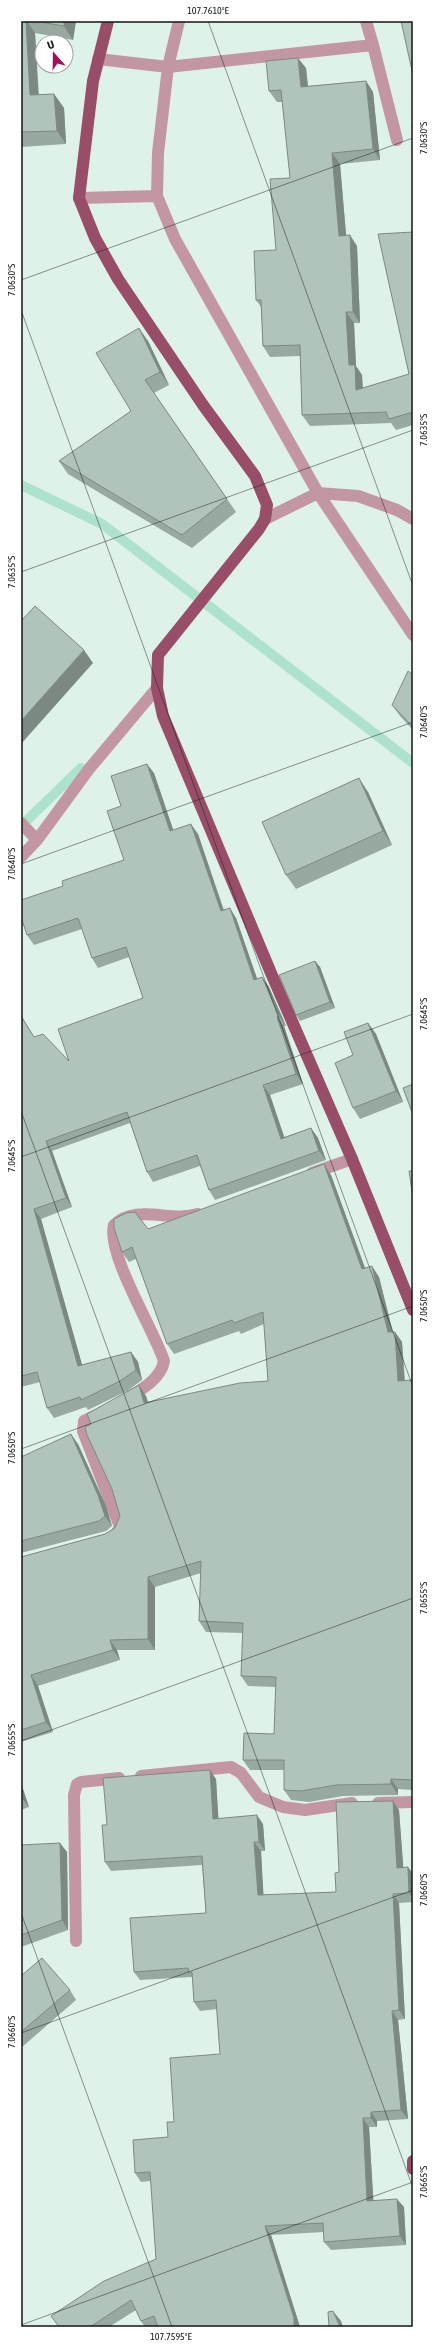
<svg xmlns="http://www.w3.org/2000/svg" width="434" height="2348" font-family="'Asap Condensed',sans-serif">
<style>
.lines{fill:none;stroke-linecap:round;stroke-linejoin:round}
.stream{stroke:#ade3cd;stroke-width:10}
.minor{stroke:#c396a4;stroke-width:12}
.major{stroke:#984d68;stroke-width:12}
.wall{fill:#98a9a1}
.shaded-wall{fill:#7c8983}
.building{fill:#b1c4bb;stroke:#7c8983}
.ticks{fill:none;stroke:#101714;stroke-width:1;stroke-opacity:0.45}
.neatline{fill:none;stroke:#101714;stroke-width:1.5}
.ticks-label{font-size:10px;text-anchor:middle;fill:#101714}
</style>
<rect width="100%" height="100%" fill="#dff2ea"/>
<g class="lines">
<path class="stream" d="M21 485 102 524 413 763
M21 826 81 768"/>
<path class="minor" d="M179 21 168 67 158 153 157 196 175 239 318 493 413 635
M366 21 373 45
M98 59 168 67 373 45 397 140
M79 198 157 196
M265 519 318 493 358 496 397 510 413 519
M21 823 37 840 89 769 157 688
M21 857 37 840
M312 1173 352 1159
M129 1397C143 1389 161 1378 164 1361 154 1330 106 1253 114 1225 137 1203 171 1223 198 1214
M103 1412 84 1421 83 1431 119 1524 120 1528 115 1535
M141 1776 231 1767 241 1773 259 1797 283 1807 305 1810 352 1803
M378 1803 413 1802
M76 1941 74 1795 77 1784 81 1782 119 1778"/>
<path class="major" d="M108 21 93 81 79 198 95 238 118 279 203 405 255 476 267 505 265 519 259 529 158 655 157 688 163 716 271 973 352 1159 413 1310
M413 2161V2169"/>
</g>
<path class="wall" d="M21 21H76L73 40 35 33 39 95 54 94 64 108 66 144 21 147Z
M306 68 308 86 366 81 373 92 380 160 340 164 346 235 357 246 360 323H354L356 366 362 375 363 388 409 374 413 232V425L396 430 391 423 310 426 302 415 300 356 270 357 263 346 261 307 256 300 276 250 290 178 283 102H277L269 91Z
M148 341 169 385 154 393 236 512 192 548 68 474 59 461 131 411Z
M413 675V730L400 716 392 705Z
M154 773 173 830 198 834 224 910 236 918 257 979 262 977 269 987 286 1026H284L303 1084 270 1095 284 1137 311 1128 318 1138 326 1160 215 1200 209 1190 200 1166 153 1182 147 1172 130 1123 52 1151 72 1207 41 1219 82 1365 131 1352 138 1362 142 1380 127 1391 88 1410 86 1407 54 1418 47 1408 40 1382 21 1387V1015L34 1037 69 1061 143 998 129 957 98 968 92 958 82 929 34 945 27 935 63 886 124 860 121 806Z
M368 792 392 845 296 889 286 875Z
M315 961 320 967 335 1008 300 1021 296 1015Z
M368 1023 376 1034 403 1102 360 1119 353 1108V1055Z
M331 1175 365 1268 379 1277 393 1332H395L402 1342 405 1380H413V1790L398 1789V1795L343 1796 309 1802 291 1800 284 1790V1770H250L243 1760 274 1734 276 1687 248 1686 241 1676 243 1633 206 1632 199 1621 201 1573 155 1587V1650H117L120 1660 38 1686 53 1732 21 1742V1557L105 1534 115 1528 120 1516 146 1396 148 1402 268 1381 264 1324 241 1334 239 1331 174 1354 167 1344 136 1259 129 1262 122 1252 148 1229Z
M78 1444 106 1506 112 1526 106 1531 21 1553V1457Z
M216 1779 218 1818 263 1824 265 1851H261L263 1895 336 1892 339 1872 393 1801 399 1810 403 1867H408L413 1874V1902L399 1903 405 2019 398 2020 408 2119 377 2121V2127H369L373 2200 404 2207 406 2245 331 2250 324 2242V2232L271 2235 300 2327 157 2326 154 2327H145L141 2321 136 2310 109 2327H59L156 2259 151 2181 141 2182 135 2173 168 2137 174 2122 220 2054 217 2009 200 2011 194 2002 193 1979 192 1977 140 1980 134 1972 206 1913 202 1865 111 1871 105 1862 107 1825Z
M21 1783 29 1807 21 1810Z
M21 1845 67 1852 68 1930 21 1947Z
M21 1976 70 1990 76 2000 21 2048Z"/>
<path class="shaded-wall" d="M26 21H27L35 33 39 109 30 95Z
M64 21H76L73 40 64 26Z
M298 58 306 68 309 98 301 87Z
M366 81 373 92 380 160 373 149Z
M54 94 64 108 66 144 57 131Z
M332 153 340 164 347 246 339 236Z
M350 235 357 246 360 323 353 312Z
M346 312 354 323 356 366 362 375 363 400 356 390 349 365Z
M139 328 148 341 169 385 160 372Z
M84 650 93 663 21 744V721Z
M147 764 154 773 177 841 170 831Z
M359 778 368 792 392 845 383 831Z
M191 824 198 834 227 921 221 911Z
M230 908 236 918 261 990 254 980Z
M315 961 320 967 335 1008 330 1002Z
M262 977 269 987 286 1026 279 1016Z
M277 1017 284 1026 303 1084 296 1074Z
M368 1023 376 1034 403 1102 396 1091Z
M263 1085 270 1095 288 1148 281 1139Z
M311 1128 318 1138 326 1160 319 1151Z
M46 1141 52 1151 72 1207 66 1198Z
M324 1164 331 1175 369 1279 362 1269Z
M34 1209 41 1219 85 1375 78 1366Z
M372 1266 379 1277 395 1342 388 1332Z
M395 1332 402 1342 405 1391 398 1381Z
M131 1352 138 1362 142 1380 136 1370Z
M139 1385 146 1396 151 1413 144 1403Z
M71 1434 78 1444 106 1506 112 1526 105 1516Z
M148 1577 155 1587V1650L148 1639Z
M110 1640 117 1650 120 1660 113 1650Z
M31 1675 38 1686 53 1732 46 1722Z
M210 1770 216 1779 219 1827 213 1819Z
M391 1779 398 1789V1795L391 1784Z
M21 1783 29 1807 21 1797Z
M393 1801 399 1810 404 1876 397 1868Z
M257 1815 263 1824 265 1851 259 1842Z
M254 1842 261 1851 264 1904 258 1895Z
M60 1843 67 1852 68 1930 62 1920Z
M408 1867 413 1874V1898L409 1893Z
M393 1894 399 1903 405 2019 399 2010Z
M392 2011 398 2020 408 2119 401 2110Z
M371 2112 377 2121V2127L371 2118Z
M363 2118 369 2127 374 2210 367 2201Z
M397 2199 404 2207 406 2245 400 2236Z
M265 2226 271 2235 300 2327H294Z
M333 2311 341 2321 343 2327H340Z"/>
<path class="building" d="M21 21H26L30 95 54 94 57 131 21 132Z
M34 21H64V26Z
M401 21H413V75Z
M298 58 301 87 366 81 373 149 332 153 339 236 350 235 353 312H346L349 365H355L356 390 409 374 378 234 413 232V412L389 419 386 412 302 415 300 345 263 346 261 300H256L254 251 276 250 270 179 290 178 281 90 269 91 266 61Z
M412 124H413V137Z
M139 328 160 372 145 380 227 499 182 535 59 461 131 411 96 353Z
M35 606 84 650 21 721V621Z
M408 671 413 675V727L392 705Z
M147 764 170 831 191 824 221 911 230 908 254 980 262 977 279 1016 277 1017 296 1074 263 1085 281 1139 311 1128 319 1151 209 1190 197 1155 147 1172 127 1112 46 1141 66 1198 34 1209 78 1366 131 1352 136 1370 120 1381 81 1400 80 1397 47 1408 37 1372 21 1376V1016L34 1037 43 1034 69 1061 58 1029 143 998 126 947 92 958 78 918 27 935 21 917V900L63 886 62 881 124 860 107 811 121 806 111 776Z
M359 778 383 831 286 875 262 822Z
M315 961 330 1002 296 1015 279 975Z
M368 1023 396 1091 353 1108 335 1063 353 1055 344 1032Z
M413 1084V1115L403 1088Z
M324 1164 362 1269 372 1266 388 1332H395L398 1381 413 1380V1780L391 1779V1784L336 1785 301 1791 284 1790V1760H243L244 1733 274 1734 276 1677 241 1676 243 1623 199 1621 201 1561 148 1577V1639L110 1640 113 1650 31 1675 46 1722 21 1730V1557L105 1534 115 1528 120 1516 112 1489 87 1435 85 1427 91 1424 87 1414 139 1385 144 1403 240 1383 268 1381 263 1312 234 1323 232 1320 167 1344 132 1247 122 1252 114 1228V1219L126 1213 135 1212 148 1229Z
M409 1171H413V1198Z
M71 1434 98 1495 105 1516 99 1521 21 1541V1457Z
M210 1770 213 1819 257 1815 259 1842H254L258 1895 336 1892 335 1873 339 1872 336 1802 393 1801 397 1868 408 1867 409 1893 393 1894 399 2010 392 2011 401 2110 371 2112V2118H363L367 2201 397 2199 400 2236 324 2242 323 2223 265 2226 294 2318V2327H158L154 2316 141 2321 131 2300 90 2327H59L51 2316 104 2281 156 2259 150 2172 135 2173 133 2140 168 2137 167 2122H174L170 2058 220 2054 216 2000 194 2002 192 1972 189 1973 188 1968 134 1972 130 1918 206 1913 202 1856 105 1862 102 1825H107L103 1778Z
M60 1843 62 1920 21 1935V1845Z
M42 1958 70 1990 21 2032V1976Z
M333 2311 340 2327H329L328 2312Z"/>
<path class="ticks" d="M208 21 413 586M21 280 413 138M21 310 413 1387M21 572 413 430M21 864 413 722M21 1111 413 2188M21 1157 413 1014M21 1449 413 1306M21 1741 413 1598M21 1913 172 2327M21 2033 413 1890M21 2325 413 2182"/>
<rect width="434" height="2348" fill="none" stroke="#ffffff" stroke-width="44"/>
<g transform="translate(54 54) rotate(340)"><circle r="19" fill="#ffffff" stroke="#9fa2a1"/>
<path d="M0-3L7 15L0 10L-7 15Z" fill="#a01058"/>
<text y="-6" font-size="11" font-weight="bold" text-anchor="middle" fill="#101714">U</text>
</g>
<rect x="22" y="22" width="390" height="2304" class="neatline"/>
<g class="ticks-label">
<text x="208" y="14">107.7610°E</text>
<text transform="translate(423 138) rotate(-90)" y="4">7.0630°S</text>
<text transform="translate(11 280) rotate(-90)" y="4">7.0630°S</text>
<text transform="translate(423 430) rotate(-90)" y="4">7.0635°S</text>
<text transform="translate(11 572) rotate(-90)" y="4">7.0635°S</text>
<text transform="translate(423 722) rotate(-90)" y="4">7.0640°S</text>
<text transform="translate(11 864) rotate(-90)" y="4">7.0640°S</text>
<text transform="translate(423 1014) rotate(-90)" y="4">7.0645°S</text>
<text transform="translate(11 1156) rotate(-90)" y="4">7.0645°S</text>
<text transform="translate(423 1306) rotate(-90)" y="4">7.0650°S</text>
<text transform="translate(11 1448) rotate(-90)" y="4">7.0650°S</text>
<text transform="translate(423 1598) rotate(-90)" y="4">7.0655°S</text>
<text transform="translate(11 1740) rotate(-90)" y="4">7.0655°S</text>
<text transform="translate(423 1890) rotate(-90)" y="4">7.0660°S</text>
<text transform="translate(11 2032) rotate(-90)" y="4">7.0660°S</text>
<text transform="translate(423 2182) rotate(-90)" y="4">7.0665°S</text>
<text x="171" y="2340">107.7595°E</text>
</g>
</svg>
